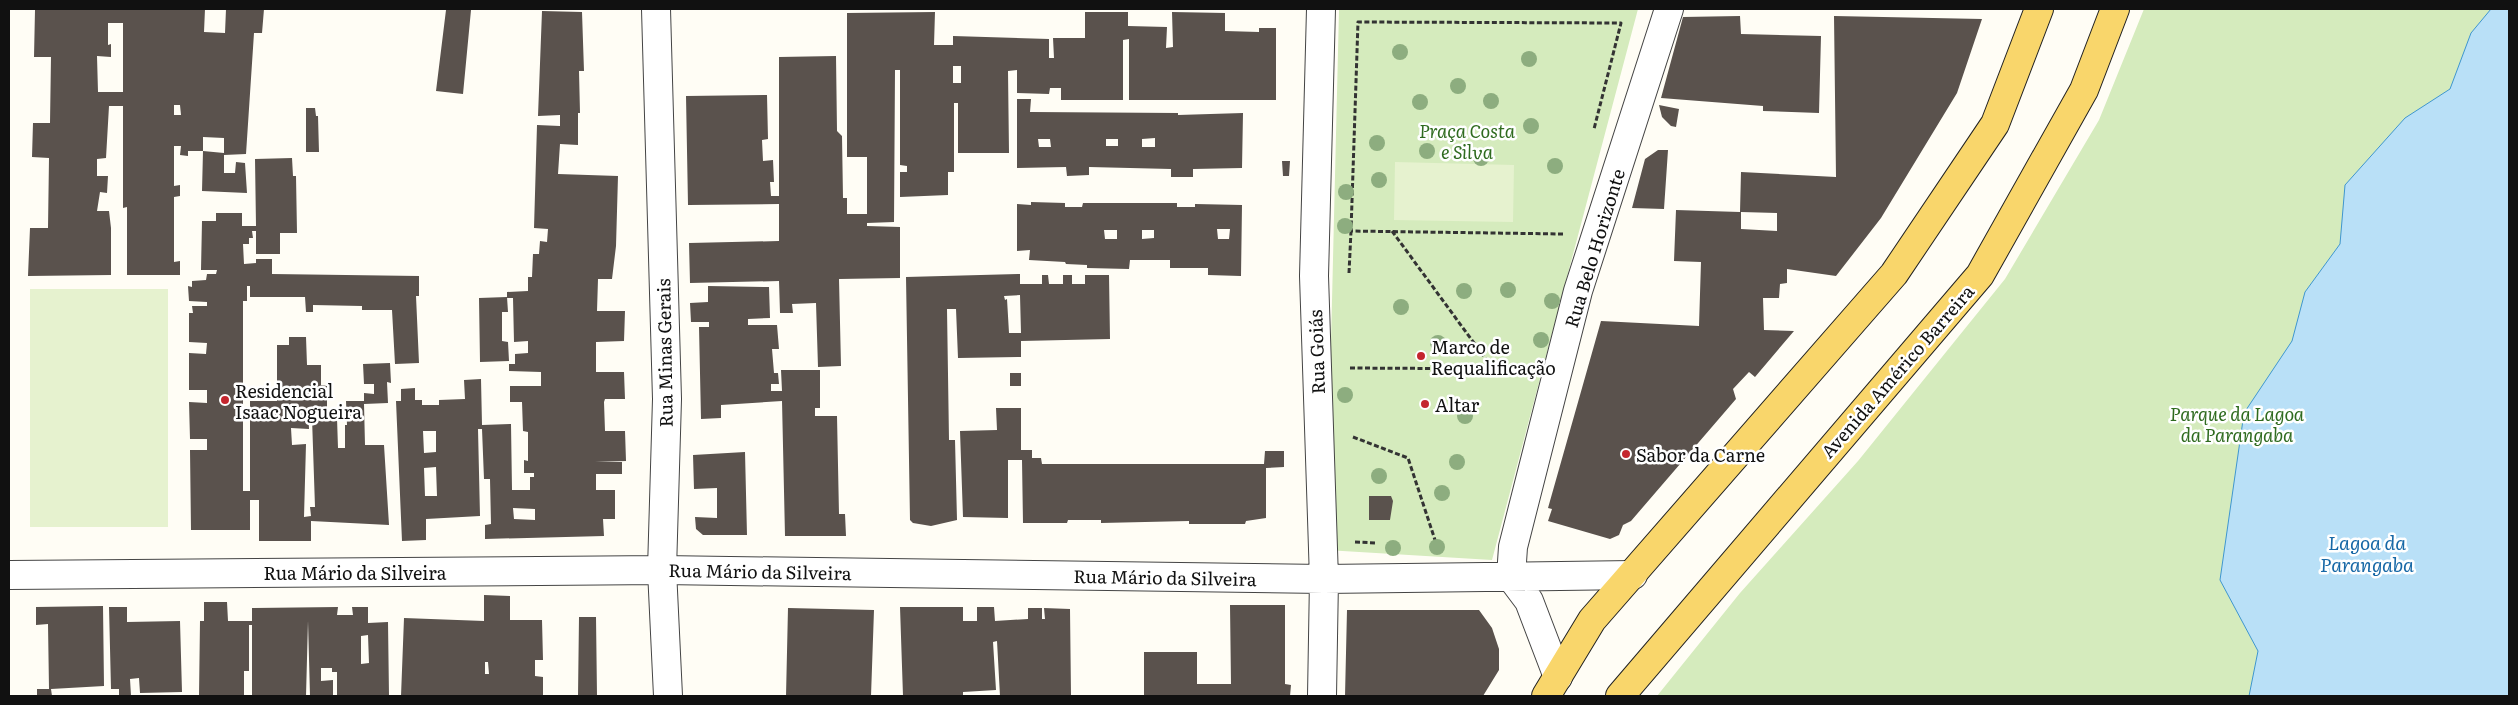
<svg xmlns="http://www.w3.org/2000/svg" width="2518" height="705" font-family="Literata,serif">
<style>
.green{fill:#d5ebbd}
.pitch{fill:#e6f2cf}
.water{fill:#b9e0f7;stroke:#3f96cf}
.building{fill:#5a524d;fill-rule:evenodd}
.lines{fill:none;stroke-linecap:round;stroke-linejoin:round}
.minor-casing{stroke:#444;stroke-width:30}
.primary-casing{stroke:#222;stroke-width:30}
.path{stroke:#333;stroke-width:3;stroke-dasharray:5 2.5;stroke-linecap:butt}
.minor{stroke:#fff;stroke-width:28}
.primary{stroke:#f9d66b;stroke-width:28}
.tree{fill:#8dad7f}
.poi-dot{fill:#c4262e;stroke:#fff;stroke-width:2}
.labels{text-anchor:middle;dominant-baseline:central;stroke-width:5;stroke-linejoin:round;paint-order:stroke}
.park-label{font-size:18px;font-style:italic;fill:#2f6b1f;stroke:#fff}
.street-label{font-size:18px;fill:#111;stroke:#fff}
.poi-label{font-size:18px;fill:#111;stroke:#fff;text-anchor:start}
.water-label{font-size:19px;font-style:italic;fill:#1768a6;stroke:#fff}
</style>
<rect width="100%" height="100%" fill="#fffdf5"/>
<path class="green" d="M1638 9 1492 560 1326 550 1339 10Z
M2144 9H2509V696H1657L1740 593 1858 461 2005 279 2099 120Z"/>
<path class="pitch" d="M1395 162 1514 165 1513 222 1394 220Z
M30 289H168V527H30Z"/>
<path class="water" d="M2491 9H2509V696H2249L2258 651 2220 580 2244 413 2292 341 2305 292 2340 244 2345 185 2405 118 2450 89 2471 33Z"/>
<path class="building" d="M205 9 204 32 225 33 226 9H264L262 33H254L246 154 224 155V173H235L236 162 245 163 247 193 202 191 203 151 224 153V138L203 137V151H188V156L180 155 181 146H174V186L180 185V196L174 197V262L180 261V275H127V207L123 208V106H109L106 158 97 159V176H108L107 193 100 192 97 211H109L111 228V275L28 276 30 228H48L49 158 32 157 33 123H50L51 57H34L35 10ZM108 23H123V92H98L97 56 111 57V44L108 45ZM174 105H180L181 115H174Z
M446 10H471L463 94 436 91Z
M542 11 582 12 584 71H579L580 113H578V145L560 144 558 174 618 176 616 246 612 279H598L597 311H625L624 341 596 342V372H624L625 399H605L604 402 605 431H625L626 461 595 462H622V474H596V490H615V519H603L604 536 485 539V525L491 524 490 479H484L482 429H478L480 516 426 519V540L402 541 396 401H401V389L415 388V400H422V405H439V400L465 399 464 380 481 379 482 425 511 424 512 490H530V477H534V473H524V460L528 461V432L523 431 522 402H510V386H541V372L509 371V364H515V354L528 353V341L514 342 513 298H507V292L528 291V277H532L533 254H539L540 241 547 242 548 229 534 228 537 125 560 126V115L538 116ZM423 431H436V452L424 453ZM436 467 437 496H425L424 468ZM513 508 535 509V520L514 519Z
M935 12 934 45H953V36L1049 39V58H1054L1053 38H1085V12H1128V26L1167 27 1166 48 1173 47 1172 12 1225 13V31L1259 32V28H1276V100H1129V39L1123 40V100H1061V88H1050L1049 94 1017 93V70L1008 71 1009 153H958V103H954V172H948V195L900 197V172H907V166L900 165V70H895L894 222 867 223V226L900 227V278L839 279 841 366 818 367 816 303 792 304 793 313H780L779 281 690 283 689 243 779 241V204L688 205 686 96 767 95 768 139 762 140 763 161 773 160 774 182H770L771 196H779V57L836 56 837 131 842 136 843 198H847V214H867V157H847V13ZM953 66H961V83H953Z
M1740 16 1741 34 1821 36 1819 113 1763 111V106L1661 98 1683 17Z
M1834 16 1982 19 1957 93 1881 218 1836 276 1787 269V283L1780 284 1779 298H1763L1764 330 1794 331 1755 377 1749 372 1733 389 1736 399 1631 521 1623 525 1619 535 1610 539 1548 521 1552 509 1548 508 1601 321 1699 326 1701 262 1674 261 1676 210 1740 212 1741 172 1836 177ZM1741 212 1777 213V231L1741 229Z
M1017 99H1031L1030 112H1032L1178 113V115L1243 113 1242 168 1193 169V177H1171V169L1089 167V175L1067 176 1066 167 1017 168ZM1155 138V147H1142V139ZM1038 139H1050L1051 147H1039ZM1106 139H1118V146H1106Z
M1659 105 1679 109 1676 127 1671 126 1662 117Z
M306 108H315L316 116H318L319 152H306Z
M1658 150H1668L1664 209 1632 208 1645 159Z
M292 158 293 176H296L297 233H280V254H256V231H252L253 238H249V244H243L244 264 256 263V259H272V274L419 276V296H416L419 363 395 364 392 310H362V306L313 305V312H306L305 297H250V286H247V301H243V491H250V401H277V345H289V337H306L307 365H321V385L327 386V407L308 408 309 429 291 428 292 445 306 444 304 517 311 516 310 507H315L312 418H337L338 448H345V425H347L346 401H364V393L374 394V384H364L363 364 390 363 391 383 387 382 388 403 364 404 365 445H384L389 525 311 521V541H259V500H250V530H191L190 450H207V439H190L189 402 207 403V390H189V353L206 354 207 343 189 342V313H193L192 306H207V302L189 301 188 286 192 287V281L206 280 207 274H216L217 270H201L202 221H216V213H242V226H256L255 159Z
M1282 161H1290L1289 176H1283Z
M1031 202 1065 203V207H1082L1083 203H1177V207H1195V204L1242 205 1241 276 1208 275V268H1170V260H1130L1129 269 1087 268V265L1066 264 1065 262 1029 260 1030 250 1017 251V204L1031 205ZM1217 229H1230L1229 239H1218ZM1104 230H1117V239H1105ZM1142 230H1154V238L1142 239Z
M1018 274H1020V284H1042V275H1048L1049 284H1063V275H1072V284H1085V275H1109L1110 339 1021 341V357L958 358 956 309H947L949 440H955L957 520 931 526 913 523 910 520 906 277ZM1020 295 1021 333H1009L1007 299 1005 300 1004 296Z
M708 286 769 287 770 318 748 319V325H777L779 349H772L774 373H778L779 384H771V391H782L781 370H820V408H815V416H837L839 514H845L846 536H785L782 401 721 405V418L701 419 699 327H709V322H691L690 303 708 302Z
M507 297 508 312H502V341L508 342 509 361 480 362 479 298Z
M1010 373H1021V386H1010Z
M996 408H1021V450H1032V458H1041L1042 464H1264L1265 451H1284V467L1266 468V518L1246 521 1245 524H1189V521L1101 523V520H1068L1067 523H1023L1022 460H1008V518L963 517 960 431 997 430Z
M745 452 747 535H703L696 529 695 517 717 518V488L694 489 693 455Z
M1369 496H1391L1393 501 1390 520H1369Z
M484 595 510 596V620H542L543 660H535V676L543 677V696H401L404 618 484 621ZM485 662H488L489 674H485Z
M204 602H227L228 621H252V608L338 607 337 615H353L352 607H368V623L388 622 389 696H337V672H332V668H321V681L333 680V696H310L308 621 306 696H252V625H249V671H244V696H199L200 621H204ZM368 635 369 663 361 664V636Z
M1230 605H1285V684L1291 685 1290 696H1144V652H1197V684H1231Z
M103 606 104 686 51 689 52 696H37V689H49L48 624 36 625V607Z
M109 607H127V622L180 621 182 692 140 693 139 678 130 679 131 696H119V689H111Z
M900 607H963V621H977V607H994L995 621 1028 619V608H1042V619H1045L1044 608 1070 609 1071 696H1000L997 641 993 642 996 690 963 692V696H903Z
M788 608 874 610 871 696H786Z
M1347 610H1479L1492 628 1499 649V670L1483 696H1345Z
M579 617H596L597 696H578Z"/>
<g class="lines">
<defs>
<path id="minor" d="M656 9 667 399 662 570 668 696
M1321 9 1314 276 1324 579 1322 696
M9 575 662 570 1324 579 1633 575
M1511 577 1513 547 1578 291 1669 9
M1511 577 1529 601 1558 677"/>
<path id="primary" d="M1546 696 1592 620 1894 274 1995 124 2039 9
M1620 696 1980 275 2084 90 2115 9"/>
</defs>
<use href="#minor" class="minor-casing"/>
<use href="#primary" class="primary-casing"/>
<path class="path" d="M1392 231 1493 369
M1563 234 1351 231 1358 22 1621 23 1594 129
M1349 273 1351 231
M1350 368 1526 369
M1353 437 1408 458 1437 546
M1355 542 1376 543"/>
<use href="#minor" class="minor"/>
<use href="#primary" class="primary"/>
</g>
<g class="tree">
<circle cx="1400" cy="52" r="8"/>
<circle cx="1529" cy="59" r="8"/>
<circle cx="1458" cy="86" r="8"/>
<circle cx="1491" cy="101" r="8"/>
<circle cx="1420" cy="102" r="8"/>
<circle cx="1531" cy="126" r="8"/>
<circle cx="1377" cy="143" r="8"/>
<circle cx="1427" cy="151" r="8"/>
<circle cx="1481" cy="158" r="8"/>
<circle cx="1555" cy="166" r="8"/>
<circle cx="1379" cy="180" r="8"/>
<circle cx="1346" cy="192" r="8"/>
<circle cx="1345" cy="226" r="8"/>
<circle cx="1508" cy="290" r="8"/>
<circle cx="1464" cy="291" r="8"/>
<circle cx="1552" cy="301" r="8"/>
<circle cx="1401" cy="307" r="8"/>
<circle cx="1541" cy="340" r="8"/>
<circle cx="1438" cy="343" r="8"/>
<circle cx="1345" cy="395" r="8"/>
<circle cx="1465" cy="416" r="8"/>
<circle cx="1457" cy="462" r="8"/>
<circle cx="1379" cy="476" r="8"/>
<circle cx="1442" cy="493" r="8"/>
<circle cx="1437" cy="547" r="8"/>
<circle cx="1393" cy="548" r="8"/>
</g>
<g class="poi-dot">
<circle cx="1421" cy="356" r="5"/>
<circle cx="225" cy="400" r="5"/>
<circle cx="1425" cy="404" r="5"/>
<circle cx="1626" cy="454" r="5"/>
</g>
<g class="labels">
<g class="park-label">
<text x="1467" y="130">Praça Costa<tspan x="1467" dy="21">e Silva</tspan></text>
<text x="2237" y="413">Parque da Lagoa<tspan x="2237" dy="21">da Parangaba</tspan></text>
</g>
<g class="street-label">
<text transform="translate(1594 248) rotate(-73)">Rua Belo Horizonte</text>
<text transform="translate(1316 352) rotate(-92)">Rua Goiás</text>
<text transform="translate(664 353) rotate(-91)">Rua Minas Gerais</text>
<text transform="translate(1897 371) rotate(-49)">Avenida Américo Barreira</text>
<text transform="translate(760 571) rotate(1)">Rua Mário da Silveira</text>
<text x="355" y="572">Rua Mário da Silveira</text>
<text transform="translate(1165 577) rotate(1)">Rua Mário da Silveira</text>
</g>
<g class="poi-label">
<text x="1431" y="346">Marco de<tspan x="1431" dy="21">Requalificação</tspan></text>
<text x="235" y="390">Residencial<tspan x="235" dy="21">Isaac Nogueira</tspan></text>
<text x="1435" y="404">Altar</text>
<text x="1636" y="454">Sabor da Carne</text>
</g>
<g class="water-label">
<text x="2367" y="542">Lagoa da<tspan x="2367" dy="22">Parangaba</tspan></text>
</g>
</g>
<rect width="2518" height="705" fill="none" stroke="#111111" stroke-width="20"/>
</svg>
